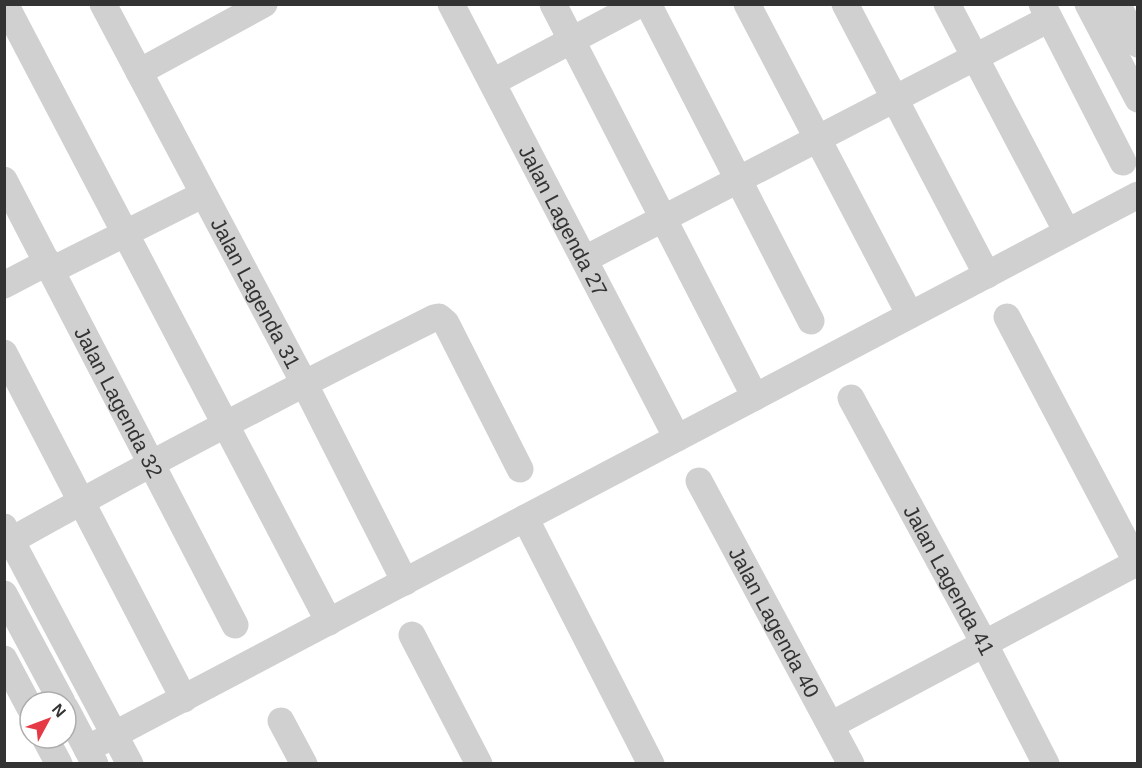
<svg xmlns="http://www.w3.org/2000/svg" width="1142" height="768" font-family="Arial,sans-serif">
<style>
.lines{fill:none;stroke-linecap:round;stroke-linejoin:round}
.minor{stroke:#d0d0d0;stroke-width:27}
.labels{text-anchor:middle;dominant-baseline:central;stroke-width:6;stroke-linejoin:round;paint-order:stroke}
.street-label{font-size:21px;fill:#333;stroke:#fff}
</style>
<rect width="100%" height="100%" fill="#fff"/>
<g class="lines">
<g class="minor">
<path d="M5 4 329 622"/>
<path id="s1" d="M103 4 304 383 405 582"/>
<path id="s2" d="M451 4 677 438"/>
<path d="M553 4 755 397"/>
<path d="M648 4 811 321"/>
<path d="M747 4 910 315"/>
<path d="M845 4 987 275"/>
<path d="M947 4 1067 232"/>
<path d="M1042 4 1123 162"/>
<path d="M1088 4 1138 99"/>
<path d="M1117 4 1138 44"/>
<path d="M139 72 264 4"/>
<path d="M493 82 640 4"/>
<path id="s3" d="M4 180 235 625"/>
<path d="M585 259 1049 19"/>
<path d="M52 270 202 195"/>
<path d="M4 285 48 262"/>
<path d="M1007 317 1138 565"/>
<path d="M4 353 184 699"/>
<path id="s4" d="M851 398 984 643 1046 764"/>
<path id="s5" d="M699 481 851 764"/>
<path d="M525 518 651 764"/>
<path d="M4 527 130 764"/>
<path d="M12 540C151 462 292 389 434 318L439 317 446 323 520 469"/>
<path d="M4 594 62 702"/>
<path d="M412 635 479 764"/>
<path d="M4 659 30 708"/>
<path d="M66 709 95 764"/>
<path d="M281 721 304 764"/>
<path d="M831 725 1138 562"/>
<path d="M45 738 59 764"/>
<path d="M87 749 1138 195"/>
</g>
</g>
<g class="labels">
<g class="street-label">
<text stroke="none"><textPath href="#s2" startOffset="244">Jalan Lagenda 27</textPath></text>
<text stroke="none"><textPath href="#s1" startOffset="327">Jalan Lagenda 31</textPath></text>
<text stroke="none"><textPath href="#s3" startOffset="250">Jalan Lagenda 32</textPath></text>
<text stroke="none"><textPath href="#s4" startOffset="207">Jalan Lagenda 41</textPath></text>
<text stroke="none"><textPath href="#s5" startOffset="160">Jalan Lagenda 40</textPath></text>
</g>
</g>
<rect width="1142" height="768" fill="none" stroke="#333333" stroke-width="12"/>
<g transform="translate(48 720) rotate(49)"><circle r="28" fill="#ffffff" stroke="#adadad" stroke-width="1.5"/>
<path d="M0-4.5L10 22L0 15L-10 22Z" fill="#e63946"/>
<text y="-9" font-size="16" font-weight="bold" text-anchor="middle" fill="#333333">N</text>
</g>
</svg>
